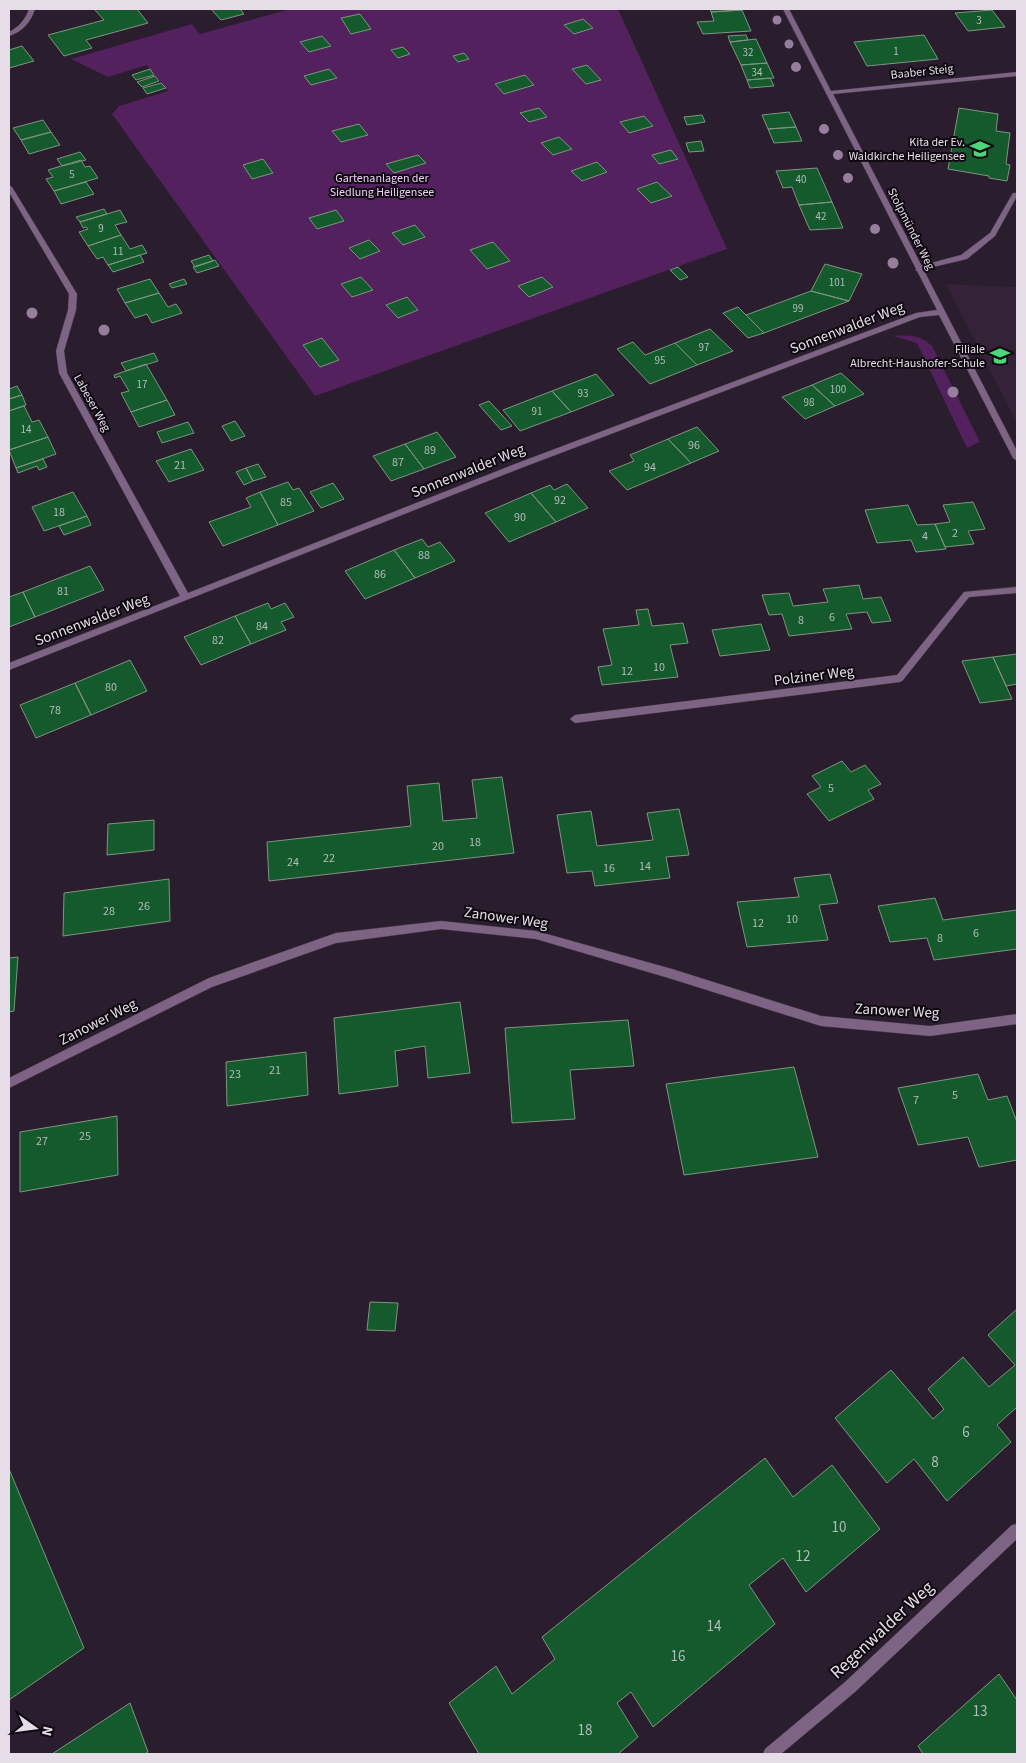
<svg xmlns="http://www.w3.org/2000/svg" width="1026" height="1763" font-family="'Source Sans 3',sans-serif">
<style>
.built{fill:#332238}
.green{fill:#52215e}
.building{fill:#145a2c;stroke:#7f9482}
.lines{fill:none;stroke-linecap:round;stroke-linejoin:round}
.service-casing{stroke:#443847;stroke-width:1}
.minor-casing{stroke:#443847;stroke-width:1}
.service{fill:#7d6484;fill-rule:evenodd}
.minor{fill:#7d6484;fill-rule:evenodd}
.tree{fill:#967f9c}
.labels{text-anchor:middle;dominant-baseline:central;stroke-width:4;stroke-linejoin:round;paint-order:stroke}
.far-number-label{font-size:11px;fill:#b2bcb9}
.far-street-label{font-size:12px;fill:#e6dde8;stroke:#0f0911}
.far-poi-label{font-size:12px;fill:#e6dde8;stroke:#0f0911;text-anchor:end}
.far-park-label{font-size:12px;fill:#eecff7;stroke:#0f0911}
.number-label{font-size:12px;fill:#b2bcb9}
.street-label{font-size:15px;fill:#e6dde8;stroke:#0f0911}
.near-number-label{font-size:15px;fill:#b2bcb9}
.near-street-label{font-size:18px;fill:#e6dde8;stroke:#0f0911}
</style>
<rect width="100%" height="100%" fill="#2a1d2d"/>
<path class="built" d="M946 284 1017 287V424Z"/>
<path class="green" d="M290 9H618L727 249 315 396 112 114 119 106 168 91 147 65 108 77 71 59 192 24 200 34Z
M893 336C910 335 920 335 932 346L980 442 967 448 917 343Z"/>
<path class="building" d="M94 9H137L148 23 86 40 92 48 64 56 48 35 104 20Z
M211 9H240L244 14 221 20Z
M710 9H741L742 10 711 12Z
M742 10 751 31 703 34 697 22 714 21 711 12Z
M992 10 1005 27 968 31 955 13Z
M360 14 371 29 351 34 341 18Z
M583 19 593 28 574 34 564 25Z
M746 35 748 40 730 42 728 36Z
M924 35 938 59 867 66 854 42Z
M322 36 331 46 309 52 300 42Z
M756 39 767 63 741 65 730 42Z
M22 46 34 61 9 68V50Z
M403 47 410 54 398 58 391 50Z
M464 53 469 59 458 62 453 56Z
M767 63 774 78 747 80 741 65Z
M587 65 601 80 586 84 572 69Z
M150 69 154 75 136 80 132 75Z
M329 69 337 78 311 85 304 76Z
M525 75 534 85 504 94 495 84Z
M155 76 159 81 142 87 137 82Z
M770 78 774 86 750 88 747 80Z
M161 83 166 88 147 94 143 88Z
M539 108 547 117 529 122 520 113Z
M959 108 998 114 996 131 1010 133 1006 164 1010 165 1007 181 989 178V176L948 169Z
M789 112 796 127 768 129 762 115Z
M702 115 705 122 687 125 684 117Z
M644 116 653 126 629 133 620 122Z
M43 120 51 132 21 140 13 128Z
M359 124 368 135 341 142 332 131Z
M796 127 802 141 774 143 768 129Z
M51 132 60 145 29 154 21 140Z
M559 137 572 149 553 155 541 143Z
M701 141 704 151 689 152 686 143Z
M671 150 678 159 659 164 652 155Z
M80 152 86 160 62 166 57 159Z
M418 155 426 163 394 173 386 164Z
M263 159 273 173 252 179 243 165Z
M81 160 85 167 90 166 98 178 54 191 46 179 53 177 48 170Z
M597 162 607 172 582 181 571 171Z
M817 168 832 202 799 205 792 187 783 188 776 171Z
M86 182 94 194 61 204 54 191Z
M657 182 672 196 651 203 637 189Z
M832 202 843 228 810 230 799 205Z
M104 209 107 214 80 222 76 217Z
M120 210 127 222 115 225 121 235 88 246 79 232 88 229 86 227 83 228 80 222Z
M336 210 344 221 317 229 309 218Z
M415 225 425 237 403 245 392 233Z
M121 235 130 249 142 245 147 253 108 265 103 257 97 259 88 246Z
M369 240 380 251 360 259 349 248Z
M493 242 510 261 487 269 470 250Z
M140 255 144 262 113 272 108 265Z
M209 255 213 261 195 267 191 261Z
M215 260 219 266 197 273 193 267Z
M825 264 862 274 849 301 811 291Z
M678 267 688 277 680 280 670 270Z
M361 277 373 290 352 297 341 284Z
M542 277 553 287 529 297 518 286Z
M150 279 159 293 125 303 117 289Z
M184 279 187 284 172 288 169 284Z
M811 291 849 301 764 333 746 315Z
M159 293 168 307 176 304 182 313 152 323 147 314 135 318 125 303Z
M407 297 418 310 398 318 386 305Z
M738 307 764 333 748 338 723 313Z
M710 329 733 351 697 365 675 343Z
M322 338 339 360 320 367 303 345Z
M633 342 645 355 675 343 697 365 650 384 617 349Z
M154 353 158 361 126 371 121 363Z
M146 364 167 400 131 412 121 393 129 391 120 376 115 378 114 375Z
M841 373 864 394 835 406 812 385Z
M596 374 614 395 571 412 552 391Z
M812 385 835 406 805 419 782 397Z
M17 386 22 395 9 399V389Z
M552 391 571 412 520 431 503 410Z
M22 395 26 405 9 411V399Z
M167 400 175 415 139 427 131 412Z
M489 401 512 426 501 430 479 405Z
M24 406 32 422 39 420 48 437 9 450V411Z
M235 421 245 436 231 441 222 426Z
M188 422 194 433 162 443 157 432Z
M697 427 719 451 691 463 668 439Z
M437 432 456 457 424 469 405 444Z
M48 437 56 454 16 468 9 450Z
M668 439 691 463 627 490 609 471 634 461 630 455Z
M405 444 424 469 391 481 373 456Z
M191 449 204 470 169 482 156 461Z
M43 459 47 467 39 470 37 466 18 473 16 468Z
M258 464 266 477 253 481 246 468Z
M246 468 253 481 244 485 236 472Z
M288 482 293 490 299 488 314 511 278 525 260 492Z
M333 483 344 499 321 508 310 492Z
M567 484 588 508 556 522 531 493 550 485 554 490Z
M73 492 87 516 44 531 32 507Z
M260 492 278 525 223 546 209 522 251 507 246 498Z
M531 493 556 522 509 542 485 513Z
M973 502 985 529 968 531 974 544 945 547 935 524 950 522 943 505Z
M908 505 917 525 935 524 946 549 916 552 911 540 877 543 865 510Z
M87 516 91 525 64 535 59 526Z
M422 539 428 547 440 542 455 561 415 578 394 550Z
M394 550 415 578 365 599 345 571Z
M90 566 104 590 35 617 23 592Z
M859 585 863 599 881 597 891 621 872 623 867 612 846 614 852 629 789 636 782 614 769 615 762 595 789 593 793 606 828 602 823 589Z
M23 592 35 617 9 627V597Z
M268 603 271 609 285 603 294 617 281 622 286 630 251 644 235 616Z
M648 609 652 626 683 623 688 643 670 645 678 677 602 685 598 667 612 665 603 629 639 625 636 610Z
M235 616 251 644 201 665 184 637Z
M761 624 770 650 720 656 712 630Z
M1017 654V684L1006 686 993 657Z
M993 657 1012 699 980 703 962 661Z
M130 660 147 691 91 715 75 683Z
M75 683 91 715 36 738 20 705Z
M842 761 851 772 865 765 881 784 868 790 874 799 829 821 807 794 821 787 812 776Z
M502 777 514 853 269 881 267 842 411 826 407 786 439 783 443 821 477 818 472 780Z
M679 809 689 855 666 857 670 878 595 886 592 871 567 873 557 815 591 811 597 846 653 840 647 813Z
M154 820V850L107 855 108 824Z
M830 874 838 903 819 905 828 940 747 947 737 902 799 897 794 878Z
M169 879 170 921 63 936 64 893Z
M935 898 943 920 1017 910V949L934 960 927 938 890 942 878 906Z
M18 957 14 1011 9 1012V958Z
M460 1002 470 1073 428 1078 425 1046 395 1051 398 1086 339 1094 334 1018Z
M628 1020 634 1066 570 1070 575 1119 512 1123 505 1028Z
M306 1052 308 1095 227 1106 226 1062Z
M794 1067 818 1157 684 1175 666 1084Z
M978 1074 988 1100 1007 1096 1017 1122V1160L979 1167 968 1137 918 1145 898 1088Z
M117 1116 118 1175 20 1192V1132Z
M370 1302 398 1303 395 1331 367 1330Z
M1017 1309V1407L997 1425 1011 1442 947 1501 914 1459 887 1483 835 1418 891 1370 933 1419 944 1409 928 1389 963 1357 989 1387 1015 1365 988 1335Z
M765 1458 793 1497 832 1465 880 1529 806 1592 783 1558 749 1585 775 1624 653 1727 631 1692 617 1703 638 1737 618 1754H479L449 1703 496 1666 512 1694 555 1659 542 1637Z
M9 1469 84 1648 9 1700Z
M999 1674 1017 1700V1754H923L918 1746Z
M130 1703 148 1752 145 1754H52Z"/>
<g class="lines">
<defs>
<path id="service" d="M1013 193H1017V196L995 236 967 259 916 271V267L961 255 990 233Z"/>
<path id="minor" d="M29 9H35C31 22 22 32 9 36V32C19 27 25 20 29 9Z
M783 9H789L831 91 1017 72V76L833 94 1017 451V461L1013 458 939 315 920 317 521 468 9 670V663L180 596 59 373 56 351 68 310 69 294 9 192V185L12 187 77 294 76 310 64 351 67 373 188 593 515 464 916 313 937 310Z
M1017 587V593L969 597 903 680 900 682 575 723 570 719 575 715 897 675 964 592Z
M441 921 536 931 672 969 821 1016 930 1026 1017 1014V1024L930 1036 821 1026 672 979 536 939 441 929 336 943 212 987 9 1088V1078L209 978 336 933Z
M1017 1524V1539L855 1692 781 1754H763L765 1749 845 1682 1012 1525Z"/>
</defs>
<use href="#service" class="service-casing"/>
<use href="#minor" class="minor-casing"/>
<use href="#service" class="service"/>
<use href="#minor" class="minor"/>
</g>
<g class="tree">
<circle cx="777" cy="20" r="4.5"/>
<circle cx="789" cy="44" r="4.5"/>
<circle cx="796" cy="67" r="5"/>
<circle cx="824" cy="129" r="5"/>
<circle cx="838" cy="155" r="5"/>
<circle cx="848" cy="178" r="5"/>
<circle cx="875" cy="229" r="5"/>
<circle cx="893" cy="263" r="5.5"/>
<circle cx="32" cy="313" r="5.5"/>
<circle cx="104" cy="330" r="5.5"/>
<circle cx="953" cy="392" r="5.5"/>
</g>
<defs>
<symbol id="school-bare" viewBox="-9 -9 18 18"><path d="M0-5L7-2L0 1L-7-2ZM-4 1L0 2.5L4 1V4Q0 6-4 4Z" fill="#4cd677" stroke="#0f0911" stroke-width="2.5" paint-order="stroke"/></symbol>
</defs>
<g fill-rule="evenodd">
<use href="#school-bare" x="966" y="135" width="28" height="28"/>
<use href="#school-bare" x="986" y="342" width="28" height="28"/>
</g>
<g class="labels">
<g class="far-number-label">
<text x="979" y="20">3</text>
<text x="896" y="51">1</text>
<text x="748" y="52">32</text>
<text x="757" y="72">34</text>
<text x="72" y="174">5</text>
<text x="801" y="179">40</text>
<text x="821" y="216">42</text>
<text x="101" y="228">9</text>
<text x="118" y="251">11</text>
<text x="837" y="282">101</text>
<text x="798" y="308">99</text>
<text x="704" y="347">97</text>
<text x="660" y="360">95</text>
<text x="142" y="384">17</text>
<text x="838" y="389">100</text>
<text x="583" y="393">93</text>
<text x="809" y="402">98</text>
<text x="537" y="411">91</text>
<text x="26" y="429">14</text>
</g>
<g class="far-street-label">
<text transform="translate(922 72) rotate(-6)">Baaber Steig</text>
<text transform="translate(911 229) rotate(63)">Stolpmünder Weg</text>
<text transform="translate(92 403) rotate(61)">Labeser Weg</text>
</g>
<g class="far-poi-label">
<text x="965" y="142">Kita der Ev.<tspan x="965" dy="14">Waldkirche Heiligensee</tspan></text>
<text x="985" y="349">Filiale<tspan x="985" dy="14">Albrecht-Haushofer-Schule</tspan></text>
</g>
<g class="far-park-label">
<text x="382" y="178">Gartenanlagen der<tspan x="382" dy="14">Siedlung Heiligensee</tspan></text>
</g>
<g class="number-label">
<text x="694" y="445">96</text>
<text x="430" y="450">89</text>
<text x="398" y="462">87</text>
<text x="180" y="465">21</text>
<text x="650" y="467">94</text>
<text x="560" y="500">92</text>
<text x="286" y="502">85</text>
<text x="59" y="512">18</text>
<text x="520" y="517">90</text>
<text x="955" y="533">2</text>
<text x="925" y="536">4</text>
<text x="424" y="555">88</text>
<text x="380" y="574">86</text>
<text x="63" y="591">81</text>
<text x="832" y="617">6</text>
<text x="801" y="620">8</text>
<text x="262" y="626">84</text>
<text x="218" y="640">82</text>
<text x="659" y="667">10</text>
<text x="627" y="671">12</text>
<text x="111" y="687">80</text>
<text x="55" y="710">78</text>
<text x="831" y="788">5</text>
<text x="475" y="842">18</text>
<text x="438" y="846">20</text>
<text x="329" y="858">22</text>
<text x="293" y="862">24</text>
<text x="645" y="866">14</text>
<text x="609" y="868">16</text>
<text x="144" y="906">26</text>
<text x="109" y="911">28</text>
<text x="792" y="919">10</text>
<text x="758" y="923">12</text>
<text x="976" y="933">6</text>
<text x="940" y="938">8</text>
<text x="275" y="1070">21</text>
<text x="235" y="1074">23</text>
<text x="955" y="1095">5</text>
<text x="916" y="1100">7</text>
<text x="85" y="1136">25</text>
<text x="42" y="1141">27</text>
</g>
<g class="street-label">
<text transform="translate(847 328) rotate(-21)">Sonnenwalder Weg</text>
<text transform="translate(468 471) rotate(-22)">Sonnenwalder Weg</text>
<text transform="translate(92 620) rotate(-21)">Sonnenwalder Weg</text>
<text transform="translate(814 676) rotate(-7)">Polziner Weg</text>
<text transform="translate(506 918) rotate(8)">Zanower Weg</text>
<text transform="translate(897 1011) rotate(3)">Zanower Weg</text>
<text transform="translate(98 1022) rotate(-27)">Zanower Weg</text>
</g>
<g class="near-number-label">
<text x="966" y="1432">6</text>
<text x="935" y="1462">8</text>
<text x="839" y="1527">10</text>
<text x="803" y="1556">12</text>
<text x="714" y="1626">14</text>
<text x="678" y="1656">16</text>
<text x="980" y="1711">13</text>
<text x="585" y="1730">18</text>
</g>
<g class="near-street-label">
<text transform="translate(882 1630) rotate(-43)">Regenwalder Weg</text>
</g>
</g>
<rect width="1026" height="1763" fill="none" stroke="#e6dde8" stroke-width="20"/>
<g transform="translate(35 1728) rotate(104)" stroke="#0f0911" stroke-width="4" paint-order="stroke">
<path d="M0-4L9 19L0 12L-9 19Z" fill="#e6dde8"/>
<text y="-8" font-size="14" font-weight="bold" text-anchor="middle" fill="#e6dde8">N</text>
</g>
</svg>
